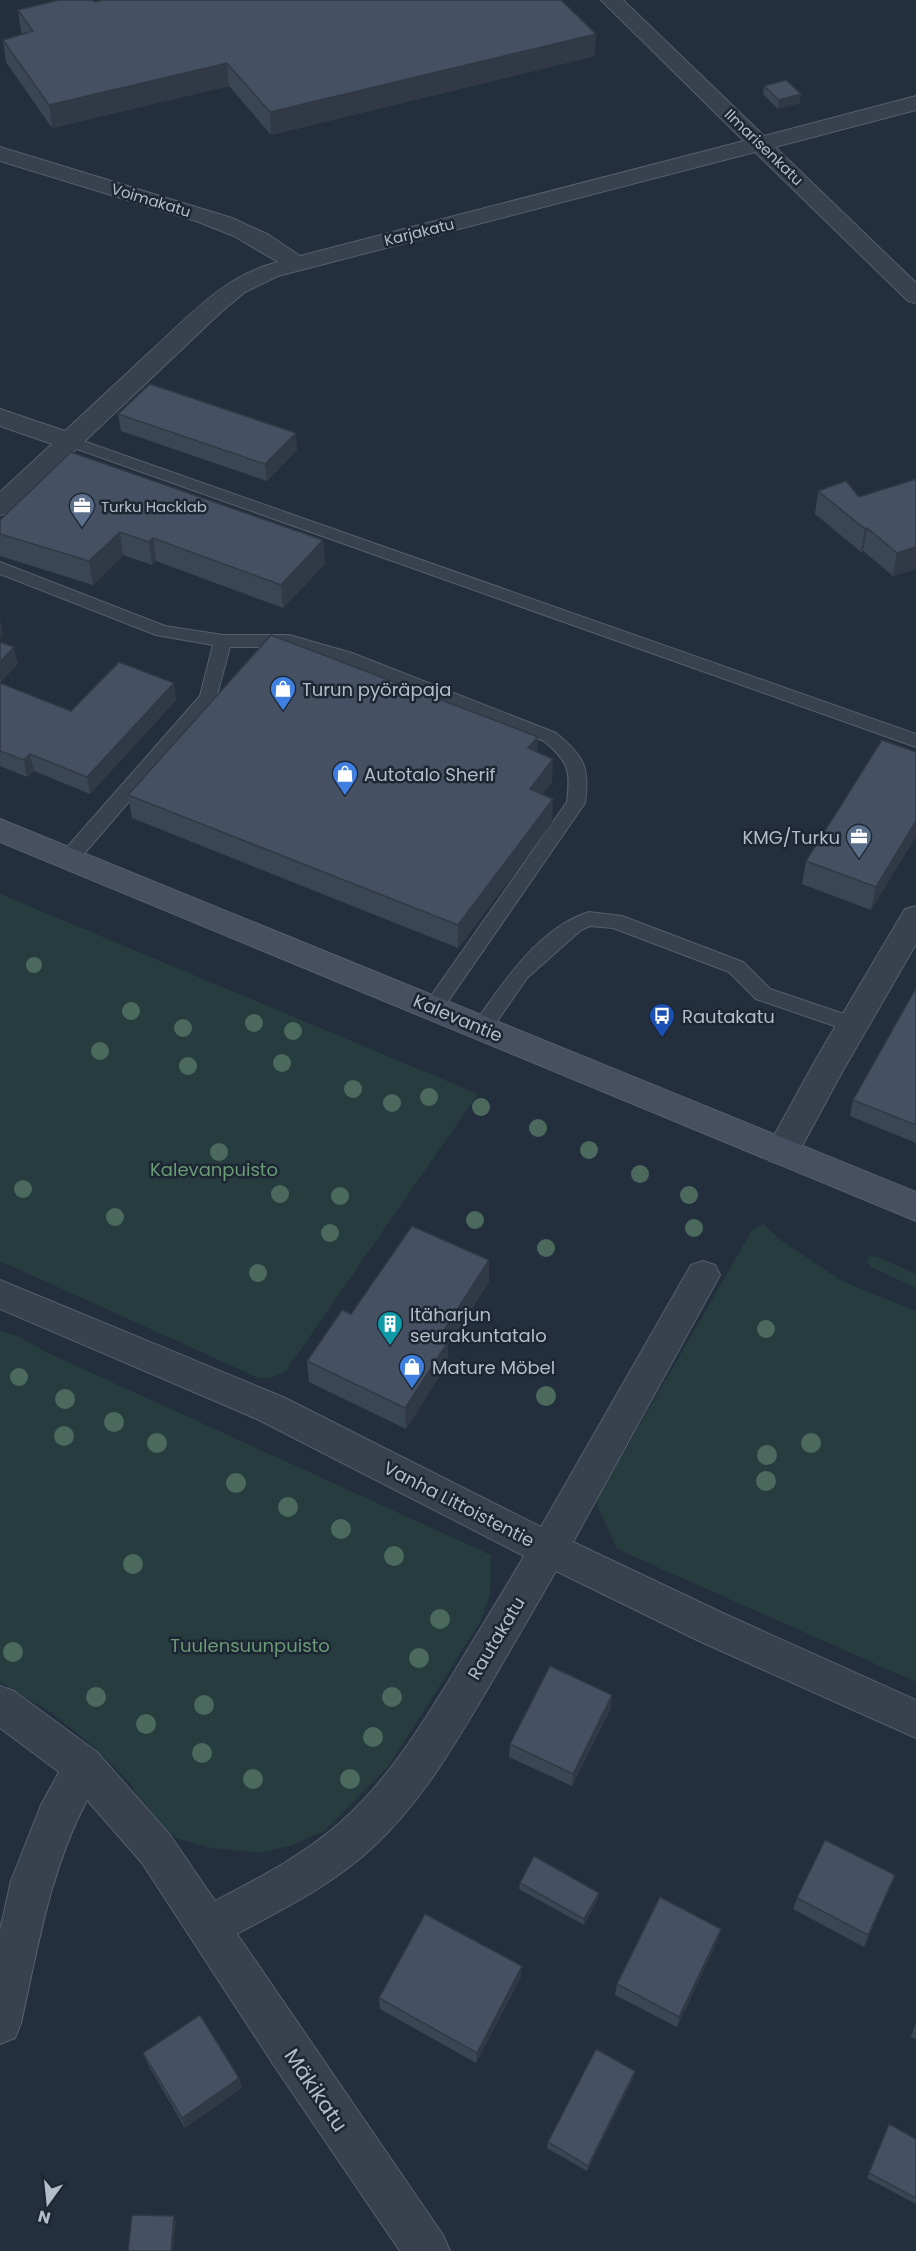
<svg xmlns="http://www.w3.org/2000/svg" width="916" height="2251" font-family="Poppins,sans-serif">
<style>
.green{fill:#263c3f}
.lines{fill:none;stroke-linecap:round;stroke-linejoin:round}
.service-casing{stroke:#565f6c;stroke-width:2}
.minor-casing{stroke:#565f6c;stroke-width:2}
.secondary-casing{stroke:#565f6c;stroke-width:2}
.service{fill:#38414e;fill-rule:evenodd}
.minor{fill:#38414e;fill-rule:evenodd}
.secondary{fill:#465061;fill-rule:evenodd}
.tree{fill:#4b6a5d}
.wall{fill:#3b4654}
.shaded-wall{fill:#303945}
.building{fill:#455162;stroke:#303945;stroke-width:1.5}
.labels{text-anchor:middle;dominant-baseline:central;stroke-width:5;stroke-linejoin:round;paint-order:stroke}
.far-street-label{font-size:15px;fill:#b4bcc9;stroke:#1d2633}
.far-poi-label{font-size:15px;fill:#b4bcc9;stroke:#1d2633;text-anchor:start}
.poi-label{font-size:18px;fill:#b4bcc9;stroke:#1d2633;text-anchor:start}
.street-label{font-size:18px;fill:#b4bcc9;stroke:#1d2633}
.park-label{font-size:18px;fill:#6b9a76;stroke:#1d2633}
.near-street-label{font-size:21px;fill:#b4bcc9;stroke:#1d2633}
</style>
<rect width="100%" height="100%" fill="#242f3e"/>
<path class="green" d="M0 894 478 1094 285 1372 271 1378H259L0 1261Z
M763 1224 782 1241 842 1281 916 1311V1682L617 1549 597 1505V1499L751 1232Z
M876 1256 916 1274V1288L871 1267 867 1262 869 1257Z
M0 1331 18 1336 48 1353 491 1555 490 1595 480 1622 388 1767 324 1831 290 1846 260 1853 211 1848 176 1838 145 1809 130 1783 93 1746 52 1713 0 1682Z"/>
<g class="lines">
<defs>
<path id="service" d="M69 436 916 734V747L63 444 61 441 63 438Z
M0 562 165 626 223 635H289L352 653 556 733C584 756 590 767 585 803L440 1013 433 1016 426 1013 423 1008 426 1003 567 802C571 770 569 762 544 741L340 661 289 647H230L215 702 76 863 69 865 62 863 59 858 62 853 200 696 213 645 156 635 0 574Z
M589 912 622 916 743 962 770 989 862 1020 865 1025 862 1030 855 1033 756 999 729 972 613 928 590 926 581 930 527 978 489 1033 482 1036 475 1033 472 1028 475 1023C503 982 540 927 589 912Z"/>
<path id="minor" d="M601 0H623L764 136 916 96V110L775 147 916 283V303L908 301 755 152 278 276 245 292 221 312 9 513 0 515V492L52 444 0 426V409L65 431C94 404 123 377 152 350 191 314 226 275 278 262L234 236 196 221 0 161V147L232 218 269 235 300 256 744 141Z
M916 906V944L842 1072 794 1161 782 1165 770 1161 765 1152 819 1054 905 909Z
M703 1261 715 1265 720 1275 573 1542 727 1615 916 1700V1738L699 1641 556 1571C533 1611 510 1650 487 1690 454 1746 420 1804 372 1848 332 1885 283 1909 237 1934L443 2235 450 2251H400L275 2067 142 1863 87 1800C50 1870 38 1947 21 2023L15 2038 0 2044V1930L11 1881 41 1805 59 1772 0 1728V1686L14 1691 97 1752 170 1835 215 1901C259 1878 304 1855 342 1821 389 1779 423 1723 456 1669 479 1631 502 1594 524 1556L257 1419 0 1309V1280L283 1397 541 1527 691 1265Z"/>
<path id="secondary" d="M0 819 916 1192V1221L0 842Z"/>
</defs>
<use href="#service" class="service-casing"/>
<use href="#minor" class="minor-casing"/>
<use href="#secondary" class="secondary-casing"/>
<use href="#service" class="service"/>
<use href="#minor" class="minor"/>
<use href="#secondary" class="secondary"/>
</g>
<g class="tree">
<circle cx="34" cy="965" r="8"/>
<circle cx="131" cy="1011" r="9"/>
<circle cx="254" cy="1023" r="9"/>
<circle cx="183" cy="1028" r="9"/>
<circle cx="293" cy="1031" r="9"/>
<circle cx="100" cy="1051" r="9"/>
<circle cx="282" cy="1063" r="9"/>
<circle cx="188" cy="1066" r="9"/>
<circle cx="353" cy="1089" r="9"/>
<circle cx="429" cy="1097" r="9"/>
<circle cx="392" cy="1103" r="9"/>
<circle cx="481" cy="1107" r="9"/>
<circle cx="538" cy="1128" r="9"/>
<circle cx="589" cy="1150" r="9"/>
<circle cx="219" cy="1152" r="9"/>
<circle cx="640" cy="1174" r="9"/>
<circle cx="23" cy="1189" r="9"/>
<circle cx="280" cy="1194" r="9"/>
<circle cx="689" cy="1195" r="9"/>
<circle cx="340" cy="1196" r="9"/>
<circle cx="115" cy="1217" r="9"/>
<circle cx="475" cy="1220" r="9"/>
<circle cx="694" cy="1228" r="9"/>
<circle cx="330" cy="1233" r="9"/>
<circle cx="546" cy="1248" r="9"/>
<circle cx="258" cy="1273" r="9"/>
<circle cx="766" cy="1329" r="9"/>
<circle cx="19" cy="1377" r="9"/>
<circle cx="546" cy="1396" r="10"/>
<circle cx="65" cy="1399" r="10"/>
<circle cx="114" cy="1422" r="10"/>
<circle cx="64" cy="1436" r="10"/>
<circle cx="157" cy="1443" r="10"/>
<circle cx="811" cy="1443" r="10"/>
<circle cx="767" cy="1455" r="10"/>
<circle cx="766" cy="1481" r="10"/>
<circle cx="236" cy="1483" r="10"/>
<circle cx="288" cy="1507" r="10"/>
<circle cx="341" cy="1529" r="10"/>
<circle cx="394" cy="1556" r="10"/>
<circle cx="133" cy="1564" r="10"/>
<circle cx="440" cy="1619" r="10"/>
<circle cx="13" cy="1652" r="10"/>
<circle cx="419" cy="1658" r="10"/>
<circle cx="96" cy="1697" r="10"/>
<circle cx="392" cy="1697" r="10"/>
<circle cx="204" cy="1705" r="10"/>
<circle cx="146" cy="1724" r="10"/>
<circle cx="373" cy="1737" r="10"/>
<circle cx="202" cy="1753" r="10"/>
<circle cx="253" cy="1779" r="10"/>
<circle cx="350" cy="1779" r="10"/>
</g>
<path class="wall" d="M94 2 595 56 271 135 229 86 52 128 6 62 3 40 22 34 21 32 18 10Z
M764 86 800 103 778 109 763 94Z
M118 414 297 450 267 481 121 431Z
M916 479V569L893 576 863 551 861 552 815 514 818 491 859 497Z
M0 520 323 540 325 564 283 608 156 561 152 565 123 555 93 585 0 556Z
M0 683 71 711 174 683 176 700 90 794 34 771 27 777 0 766Z
M916 752V836L871 910 802 884 806 861Z
M538 753 552 782 542 794 552 823 458 948 132 818 128 795Z
M916 988V1143L850 1116 853 1100Z
M489 1260V1282L448 1345V1363L406 1429 309 1382 307 1361 351 1314Z
M611 1708 572 1786 509 1757 510 1744Z
M895 1875 864 1947 793 1909 797 1898Z
M520 1883 599 1893 598 1899 584 1925 519 1889Z
M721 1929 718 1940 677 2027 615 1995 617 1984Z
M521 1977 476 2063 380 2009 379 1998Z
M916 2022V2039L911 2037Z
M143 2053 239 2078 242 2088 185 2128 147 2063Z
M634 2077 587 2171 547 2148 548 2142Z
M889 2124 916 2139V2204L867 2178Z"/>
<path class="shaded-wall" d="M596 34 595 56 271 135 270 112Z
M227 63 229 86 52 128 49 105Z
M801 94 800 103 778 109 779 100Z
M296 433 297 450 267 481 265 464Z
M867 528 863 551 861 552 865 529Z
M120 532 123 555 93 585 89 561Z
M153 538 156 561 152 565 149 542Z
M323 540 325 564 283 608 281 585Z
M916 547V569L893 576 897 553Z
M0 618 3 635 0 638Z
M14 647 18 664 0 683V662Z
M174 683 176 700 90 794 87 777Z
M538 737 537 760 528 748Z
M30 754 34 771 27 777 24 760Z
M553 759 552 782 529 812 530 789Z
M553 799 552 823 458 948V925Z
M916 821V836L871 910 876 887Z
M489 1260V1282L448 1345V1363L406 1429 405 1408 439 1338Z
M612 1695 611 1708 572 1786 573 1774Z
M599 1893 598 1899 584 1925V1919Z
M721 1929 718 1940 677 2027 679 2017Z
M522 1966 521 1977 476 2063 477 2053Z
M635 2071 634 2077 587 2171 588 2166Z
M239 2078 242 2088 185 2128 182 2118Z
M174 2216 176 2221 173 2251H171Z"/>
<path class="building" d="M59 0H92L94 2 104 0H561L596 34 270 112 227 63 49 105 3 40 33 31 18 10Z
M786 80 801 94 779 100 764 86Z
M150 384 296 433 265 464 118 414Z
M71 452 323 540 281 585 153 538 149 542 120 532 89 561 0 534V520Z
M916 479V547L897 553 867 528 865 529 818 491 846 481 859 497Z
M271 635 538 737 528 748 553 759 530 789 553 799 458 925 128 795Z
M0 642 14 647 0 662Z
M119 662 174 683 87 777 30 754 24 760 0 751V683L71 711Z
M882 740 916 752V821L876 887 806 861Z
M916 988V1125L853 1100Z
M412 1226 489 1260 439 1338 448 1342 405 1408 307 1361 342 1310 351 1314Z
M550 1666 612 1695 573 1774 510 1744Z
M825 1840 895 1875 868 1935 797 1898Z
M534 1856 599 1893 584 1919 520 1883Z
M660 1897 721 1929 679 2017 617 1984Z
M425 1914 522 1966 477 2053 379 1998Z
M200 2015 239 2078 182 2118 143 2053Z
M596 2049 635 2071 588 2166 548 2142Z
M889 2124 916 2139V2198L869 2173Z
M132 2215 174 2216 171 2251H128Z"/>
<defs>
<symbol id="office-pin" viewBox="-11 -11 22 30"><path d="M0 17L-7.5 6A9.5 9.5 0 1 1 7.5 6Z" fill="#5c6f8a" stroke="#1d2633"/><path d="M-6-3h4V-5.5h4V-3h4V5H-6ZM-1-4.5V-3h2v-1.5ZM-6 0V1H6V0Z" fill="#fff"/></symbol>
<symbol id="shop-pin" viewBox="-11 -11 22 30"><path d="M0 17L-7.5 6A9.5 9.5 0 1 1 7.5 6Z" fill="#3f7fe0" stroke="#1d2633"/><path d="M-5-2.5h2.3a2.7 3.5 0 0 1 5.4 0H5L5.5 6h-11ZM-1.5-2.5h3a1.5 2.3 0 0 0-3 0Z" fill="#fff"/></symbol>
<symbol id="bus-pin" viewBox="-11 -11 22 30"><path d="M0 17L-7.5 6A9.5 9.5 0 1 1 7.5 6Z" fill="#1a4fb4" stroke="#1d2633"/><path d="M-5-6H5V4H4V6H2V4H-2V6H-4V4H-5ZM-3.5-4V0h7V-4ZM-3.5 1.2v1.5H-2V1.2ZM2 1.2v1.5H3.5V1.2Z" fill="#fff"/></symbol>
<symbol id="building-pin" viewBox="-11 -11 22 30"><path d="M0 17L-7.5 6A9.5 9.5 0 1 1 7.5 6Z" fill="#0f9aa8" stroke="#1d2633"/><path d="M-4-6H4V6H1V3H-1V6H-4ZM-2.5-4.3h1.7v1.8h-1.7ZM.8-4.3h1.7v1.8H.8ZM-2.5-1h1.7V.8h-1.7ZM.8-1h1.7V.8H.8Z" fill="#fff"/></symbol>
</defs>
<g fill-rule="evenodd">
<use href="#office-pin" x="67" y="491" width="30" height="40"/>
<use href="#shop-pin" x="268" y="674" width="30" height="40"/>
<use href="#shop-pin" x="330" y="759" width="30" height="40"/>
<use href="#office-pin" x="844" y="822" width="30" height="40"/>
<use href="#bus-pin" x="647" y="1001" width="30" height="40"/>
<use href="#building-pin" x="375" y="1309" width="30" height="40"/>
<use href="#shop-pin" x="397" y="1352" width="30" height="40"/>
</g>
<g class="labels">
<g class="far-street-label">
<text transform="translate(764 147) rotate(44)">Ilmarisenkatu</text>
<text transform="translate(151 200) rotate(17)">Voimakatu</text>
<text transform="translate(419 232) rotate(-14)">Karjakatu</text>
</g>
<g class="far-poi-label">
<text x="101" y="506">Turku Hacklab</text>
</g>
<g class="poi-label">
<text x="302" y="689">Turun pyöräpaja</text>
<text x="364" y="774">Autotalo Sherif</text>
<text x="840" y="837" text-anchor="end">KMG/Turku</text>
<text x="682" y="1016">Rautakatu</text>
<text x="410" y="1314">Itäharjun<tspan x="410" dy="21">seurakuntatalo</tspan></text>
<text x="432" y="1367">Mature Möbel</text>
</g>
<g class="street-label">
<text transform="translate(458 1018) rotate(23)">Kalevantie</text>
<text transform="translate(459 1504) rotate(27)">Vanha Littoistentie</text>
<text transform="translate(496 1638) rotate(-59)">Rautakatu</text>
</g>
<g class="park-label">
<text x="214" y="1169">Kalevanpuisto</text>
<text x="250" y="1645">Tuulensuunpuisto</text>
</g>
<g class="near-street-label">
<text transform="translate(316 2090) rotate(56)">Mäkikatu</text>
</g>
</g>
<g transform="translate(48 2203) rotate(195)" stroke="#1d2633" stroke-width="4.5" paint-order="stroke">
<path d="M0-4.5L10 22L0 15L-10 22Z" fill="#b4bcc9"/>
<text y="-9" font-size="16" font-weight="bold" text-anchor="middle" fill="#b4bcc9">N</text>
</g>
</svg>
